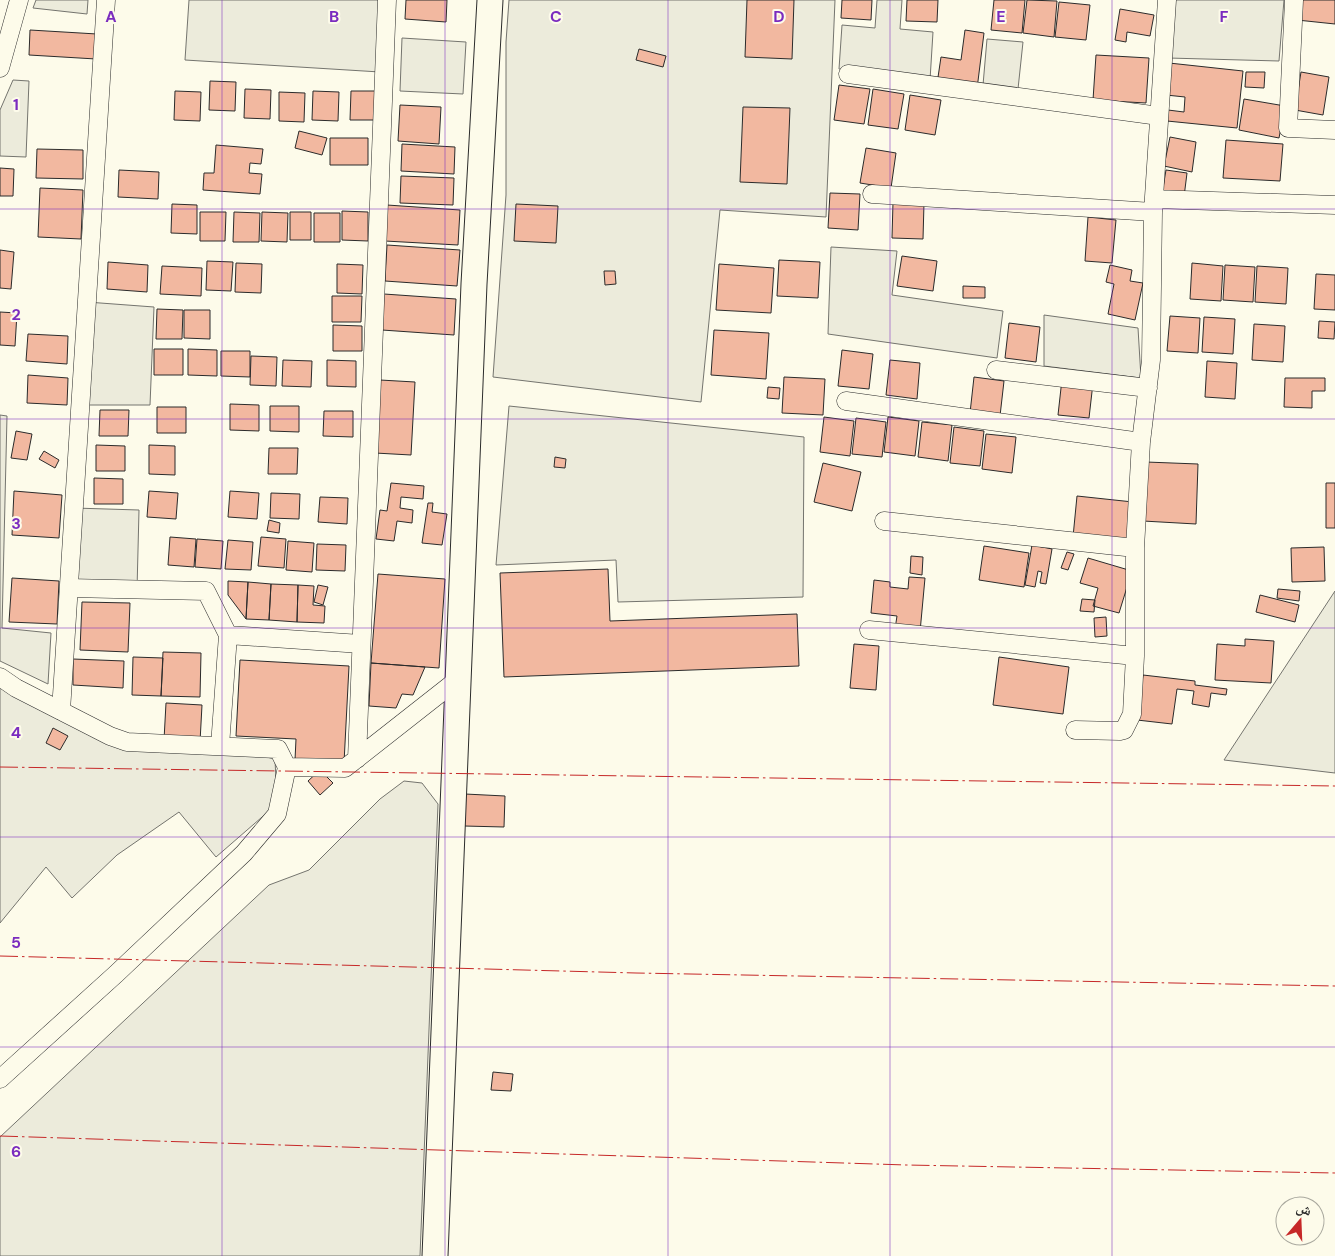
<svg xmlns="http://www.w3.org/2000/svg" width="1335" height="1256" font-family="'DM Sans','Noto Naskh Arabic',sans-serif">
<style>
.green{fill:#ecebdb;stroke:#74746e}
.building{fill:#f2b8a0;stroke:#2b2b2b}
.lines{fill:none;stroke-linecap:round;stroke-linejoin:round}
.street-casing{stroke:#2b2b2b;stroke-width:19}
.secondary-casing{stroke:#2b2b2b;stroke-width:27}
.street{stroke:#fdfbea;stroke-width:18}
.secondary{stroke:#fdfbea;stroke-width:25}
.power{stroke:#c62828;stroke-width:1;stroke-dasharray:18 4 2.5 4;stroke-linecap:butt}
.grid{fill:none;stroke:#7b2cbf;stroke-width:1;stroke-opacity:0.55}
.grid-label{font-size:16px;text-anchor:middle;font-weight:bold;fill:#7b2cbf;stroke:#fdfbea;stroke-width:4;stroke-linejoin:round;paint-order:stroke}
</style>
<rect width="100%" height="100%" fill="#fdfbea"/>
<path class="green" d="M36 0H88L87 14 33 8Z
M189 0H382L380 72 185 60Z
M509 0H835L826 217 720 210 701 402 493 377 506 195V42Z
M877 0H902L900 29 933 32 930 80 839 69 842 25 875 28Z
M1173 0H1284L1279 61 1168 58Z
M402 38 466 42 463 94 400 91Z
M987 39 1023 42 1018 89 983 85Z
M13 80 29 81 26 157 0 156V110Z
M831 247 897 251 892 295 1003 311 997 358 828 334Z
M87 302 154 307 150 405H81Z
M1044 315 1138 328 1141 378 1044 366Z
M509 406 804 437 803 597 618 602 616 560 496 565Z
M0 415 7 416 2 628 51 633 48 684 0 661Z
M74 508 139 510 137 590 69 588Z
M1335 591V773L1224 760Z
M0 677 110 736 220 746 275 759 276 781 269 811 216 857 179 812 117 855 72 898 46 867 0 923Z
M404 781 422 783 438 804 420 1256H0V1137L269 885 309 870 380 799Z"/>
<path class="building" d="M406 0H447L446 22 405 19Z
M747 0H794L792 59 745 57Z
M842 0H872L871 20 841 18Z
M907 0H938L937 22 906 21Z
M994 0H1025L1022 33 991 30Z
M1027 0 1057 1 1054 37 1023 33Z
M1299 0H1335V24L1297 20Z
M1059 2 1090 5 1086 40 1055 37Z
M1120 9 1154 15 1150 36 1127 32 1126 42 1115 40Z
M30 30 97 34 96 59 29 55Z
M965 30 984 33 977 89 937 84 941 57 961 60Z
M639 49 666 56 663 67 636 60Z
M1096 55 1149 58 1146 103 1093 100Z
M1169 63 1243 71 1237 128 1167 121 1168 110 1184 112 1185 97 1166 95Z
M1246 72H1265L1264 88 1245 87Z
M1301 72 1329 77 1323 115 1295 110Z
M210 81 236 82 235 111 209 110Z
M839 85 870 89 864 124 834 120Z
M245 89 271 90 270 119 244 118Z
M873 89 904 94 898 129 868 125Z
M175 91 201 92 200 121 174 120Z
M313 91 339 92 338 121 312 120Z
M351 91H376V120H350Z
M279 92 305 93 304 122 279 121Z
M910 95 941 100 935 135 905 130Z
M1244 99 1285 106 1279 138 1239 130Z
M400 105 441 107 439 144 398 141Z
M743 107 790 108 787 184 740 182Z
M299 131 327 138 322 155 295 148Z
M1170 137 1196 142 1192 172 1164 166Z
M330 138H368V165H330Z
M1226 140 1283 144 1280 181 1223 178Z
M402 144 455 147 454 174 401 171Z
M216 145 263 149 261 164 250 163 249 173 262 174 260 194 203 190 204 173H214Z
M866 148 896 153 891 188 860 183Z
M37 149 83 150V179L36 178Z
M0 168 14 169 13 196H0Z
M119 170 159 172 158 199 118 197Z
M1166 170 1187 173 1184 197 1162 194Z
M401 176 454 178 453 205 400 203Z
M40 188 83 190 81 239 38 237Z
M830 193 860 194 858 230 828 228Z
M893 202 924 203 923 239 892 238Z
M172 204 197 205V234L171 233Z
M516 204 558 206 556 243 514 241Z
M387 205 460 210 458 245 385 241Z
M342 211 368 212V241L342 240Z
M200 212H226L225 241H200Z
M234 212 260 213 259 242H233Z
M262 212 288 213 287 242 261 241Z
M290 212H311V240H290Z
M314 213H340V242H314Z
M1088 217 1116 220 1112 263 1085 261Z
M387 245 460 250 457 286 385 281Z
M0 250 14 252 11 289 0 288Z
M902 256 937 261 933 291 897 286Z
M779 260 820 262 818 298 777 296Z
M207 261 233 262 231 291 206 290Z
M108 262 148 265 147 292 107 289Z
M236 263 262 264 261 293 235 292Z
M1192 263 1223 266 1221 301 1190 299Z
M337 264 363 265 362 294 337 293Z
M719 264 774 268 771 313 716 310Z
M1110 265 1132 270 1130 281 1143 283 1135 320 1108 314 1114 284 1106 282Z
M1225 265 1255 267 1253 302 1223 300Z
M162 266 202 268 201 296 160 294Z
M1257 266 1288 268 1286 304 1255 302Z
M604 271H615L616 284 605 285Z
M1316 274 1335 275V310L1314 309Z
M963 286 985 287V298H963Z
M384 294 456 299 454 335 382 330Z
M332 296H362L361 322H332Z
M157 309 183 310 182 339H156Z
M184 310H210V339L184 338Z
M0 312 17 313 15 346 0 345Z
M1170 316 1200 318 1198 353 1167 351Z
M1204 317 1235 319 1233 354 1202 352Z
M1319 321 1335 322 1334 339 1318 338Z
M1009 323 1040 327 1036 362 1005 358Z
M1254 324 1285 326 1283 362 1252 360Z
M333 325 362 326V351H333Z
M714 330 769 333 766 379 711 375Z
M28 334 68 336 67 364 26 361Z
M154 349H183V375H154Z
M188 349 217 350V376L188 375Z
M842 350 873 354 869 389 838 386Z
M221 351H250V377L221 376Z
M251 356 277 357 276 386 250 385Z
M283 360 312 361 311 387 282 386Z
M327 360 356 361V387L327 386Z
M890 360 920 363 917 399 886 395Z
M1207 361 1237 363 1235 399 1205 397Z
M28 375 68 378 67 405 27 403Z
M784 377 825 379 823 415 782 413Z
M974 377 1004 381 1000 416 970 413Z
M1285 378H1325V391H1312V408L1284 407Z
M1062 379 1093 383 1089 418 1058 415Z
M380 380 415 382 411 455 375 453Z
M768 387 780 388 779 399 767 398Z
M230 404 259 405V431L230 430Z
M270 406H299V432L270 431Z
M157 407H186V433H157Z
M100 410H129L128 436H99Z
M324 411H353V437L323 436Z
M824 417 854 421 850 456 820 452Z
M888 417 919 421 915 456 884 452Z
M856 418 886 422 882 457 852 454Z
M922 422 952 425 948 461 918 457Z
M954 427 984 431 980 466 950 463Z
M16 431 32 434 27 460 11 458Z
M986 434 1016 437 1012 473 982 469Z
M96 445 125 446V471H96Z
M149 445 175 446V475L149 474Z
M269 448H298L297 474H268Z
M44 451 59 460 55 468 39 459Z
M555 457 566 459 565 468 554 467Z
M1146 462 1198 464 1196 524 1143 521Z
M823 463 861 472 852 511 814 502Z
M94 478 123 479V504H94Z
M391 483 424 486 423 499 401 497 400 508 413 510 412 523 397 521 394 541 376 539 380 510 387 511Z
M1326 483H1335V528H1326Z
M14 491 62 495 59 538 12 535Z
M149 491 178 493 176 519 147 517Z
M230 491 259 493 257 519 228 517Z
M271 493 300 494 299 519 270 518Z
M1077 496 1133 502 1129 543 1073 537Z
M320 497 348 498 347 524 318 522Z
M428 503H433L432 512 447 514 442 545 422 543Z
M269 520 280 523 279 533 267 531Z
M170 537 196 539 194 567 168 565Z
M261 537 286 539 284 568 258 566Z
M197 539 223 541 221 569 195 567Z
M228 540 253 542 251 570 225 569Z
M288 541 314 543 312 572 286 570Z
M317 544 346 545 345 571 316 570Z
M1032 545 1052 549 1046 584 1040 583 1042 572 1038 571 1035 587 1025 585Z
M984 546 1029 553 1024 587 979 580Z
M1324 547 1325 581 1292 582 1291 548Z
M1067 552 1074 554 1068 570 1061 568Z
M911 556 923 557 922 575 910 573Z
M1088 558 1132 571 1119 613 1093 606 1098 588 1080 583Z
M608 569 610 621 797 614 799 666 504 677 500 573Z
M378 574 445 579 439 668 371 663Z
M909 577 925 578 920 632 895 629 897 616 871 613 874 580 890 582V587L908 589Z
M12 578 59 581 57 624 9 622Z
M228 581 248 582 246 619 228 595Z
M248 582 271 584 269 620 246 619Z
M271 584 298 585 297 622 269 620Z
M298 585 314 586 313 605 325 606 324 623 297 622Z
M318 585 328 587 323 605 314 602Z
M1278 589 1300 591 1299 601 1277 598Z
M1260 595 1299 605 1295 622 1256 612Z
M1082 599 1095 600 1094 612 1080 611Z
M82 602 130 603 128 652 80 650Z
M1106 617 1107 636 1095 637 1094 618Z
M1245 639 1274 641 1271 683 1215 680 1217 644 1245 646Z
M854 644 879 646 876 690 850 688Z
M163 652 201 653 200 697 161 696Z
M133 657 163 658 161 696 132 695Z
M999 657 1069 667 1063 714 993 705Z
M73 659 124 661 123 688 73 685Z
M240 660 349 666 344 763 295 760 296 739 236 736Z
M371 663 425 667 413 695 402 694 396 708 369 706Z
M1143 675 1195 681V685L1227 689 1226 695 1211 693 1209 707 1192 704 1194 691 1177 689 1172 724 1137 720Z
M166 703 202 705 200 742 164 740Z
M53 728 68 736 60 750 46 743Z
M320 770 333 783 320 795 308 781Z
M465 794 505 796 504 827 464 826Z
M493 1072 513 1074 511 1091 491 1090Z"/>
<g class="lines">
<defs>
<path id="street" d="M1294 0 1288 128 1335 130
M0 68 19 0
M848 74 1159 116
M872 194 1153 212
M1154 199 1335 205
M996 370 1148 388
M846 401 1141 442
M884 521 1135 548
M69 588 206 591 228 635 220 746
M869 630 1135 656V548L1141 442 1151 360 1153 212 1167 0
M228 635 361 644
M0 677 16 688 110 736 127 742 278 749 287 767 345 768 457 680
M61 711 106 0
M1075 730 1120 731 1124 730 1132 714 1135 656
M357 759 387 0
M0 1079 116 974 244 853 277 814 287 767"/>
<path id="secondary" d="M435 1256 474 284 490 0"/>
</defs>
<use href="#street" class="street-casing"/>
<use href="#secondary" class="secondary-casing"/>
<use href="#street" class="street"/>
<use href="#secondary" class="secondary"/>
<path class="power" d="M0 767 1335 786
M0 956 636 973 1335 986
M0 1136 906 1165 1335 1173"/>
</g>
<path class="grid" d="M222 0V1256M445 0V1256M668 0V1256M890 0V1256M1112 0V1256M0 209H1335M0 419H1335M0 628H1335M0 837H1335M0 1047H1335"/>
<g class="grid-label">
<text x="111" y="22">A</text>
<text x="334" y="22">B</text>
<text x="556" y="22">C</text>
<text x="779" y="22">D</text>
<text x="1001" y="22">E</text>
<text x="1224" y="22">F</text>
<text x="16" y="110">1</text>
<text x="16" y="320">2</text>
<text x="16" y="529">3</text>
<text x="16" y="738">4</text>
<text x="16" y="948">5</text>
<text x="16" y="1157">6</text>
</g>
<g transform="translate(1300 1221) rotate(19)"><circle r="24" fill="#fdfbea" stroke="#a9a89e"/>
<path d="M0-4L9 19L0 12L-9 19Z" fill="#c62828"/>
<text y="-8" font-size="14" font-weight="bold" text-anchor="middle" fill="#2b2b2b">ش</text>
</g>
</svg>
